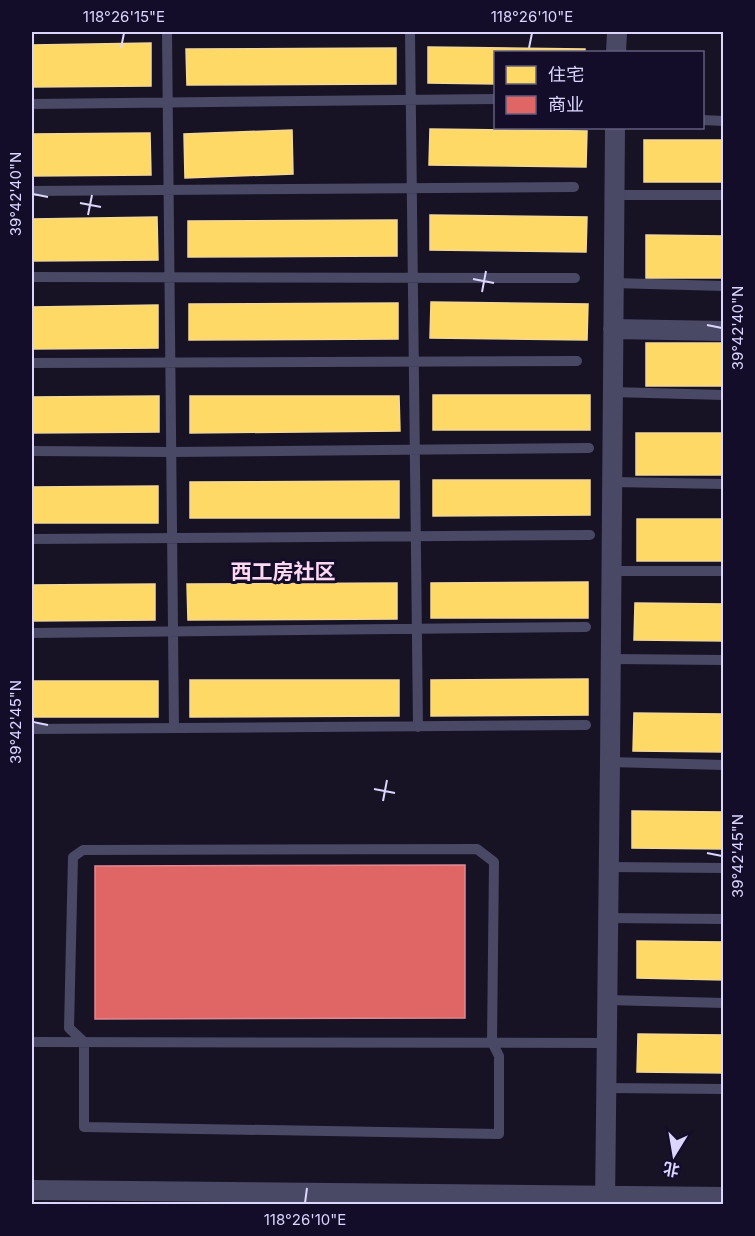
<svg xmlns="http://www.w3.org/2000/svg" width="755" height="1236" font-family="Inter,'Noto Sans SC',sans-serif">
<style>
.homes{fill:#ffd966;stroke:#f4d894;stroke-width:1.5}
.shops{fill:#e06666;stroke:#df8894;stroke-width:1.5}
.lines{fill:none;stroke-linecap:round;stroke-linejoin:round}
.service{stroke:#494865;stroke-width:10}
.minor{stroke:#494865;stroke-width:20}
.ticks{fill:none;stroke:#dcd6ff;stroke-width:2}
.labels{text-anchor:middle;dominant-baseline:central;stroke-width:6;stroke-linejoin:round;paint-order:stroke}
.quarter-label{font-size:21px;font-weight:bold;fill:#ffd8f1;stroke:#130d2a}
.neatline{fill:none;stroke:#dcd6ff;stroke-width:2}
.ticks-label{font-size:15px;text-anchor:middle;fill:#dcd6ff}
</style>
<rect width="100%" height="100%" fill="#171324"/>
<path class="homes" d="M151 43V86L32 87V45Z
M428 47 585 49V52H496V84L428 83Z
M396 48V84L187 85 186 49Z
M430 129 587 131 586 167 429 165Z
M292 130 293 174 185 178 184 134Z
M150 133 151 175 32 176V134Z
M644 140H724V182H644Z
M430 215 587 217 586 252 430 250Z
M157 217 158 260 32 261V219Z
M397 220V256L188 257V221Z
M646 235 724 236V278H646Z
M431 302 588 304 587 340 430 338Z
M398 303V339L189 340V304Z
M158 305V348L32 349V307Z
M646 343H724V386H646Z
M433 395H590V430H433Z
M159 396V432L32 433V397Z
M190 396H399L400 431 190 433Z
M636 433H724V475H636Z
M433 480H590V515L433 516Z
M399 481V518H190V482Z
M158 486V523H32V487Z
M637 519H724V561H637Z
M588 582V618H431V583Z
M397 583V619L188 620 187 584Z
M155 584V620L32 621V585Z
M635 603 724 604V641L634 640Z
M588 679V715L431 716V680Z
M190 680H399V716L190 717Z
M32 681H158V717H32Z
M634 713 724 714V752L633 751Z
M632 811 723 812V849L632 848Z
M637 941 724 942V980L637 978Z
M638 1034 724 1035V1073L637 1072Z"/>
<path class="shops" d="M465 865V1018L95 1019V866Z"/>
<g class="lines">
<path class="service" d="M167 32 174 728
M410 32 418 727
M32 104 496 99
M702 120 724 121
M32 191 574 187
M614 195H724
M32 277 575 278
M613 283 724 286
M32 363 577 361
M612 392 724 395
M32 451 171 452 589 448
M612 482 724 484
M32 539 590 535
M611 571H724
M32 633 586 627
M611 659 724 660
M32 729 586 725
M610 762 724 765
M477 849 494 862 492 1042 499 1056V1134L84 1127V1042L69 1028 73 857 83 850Z
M609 867 724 868
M607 918 724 919
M607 1000 724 1003
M32 1042 606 1043
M606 1088 724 1089"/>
<path class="minor" d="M616 52 617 32
M613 329 724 331
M32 1190 724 1197
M605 1204 610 762 615 128"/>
</g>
<path class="ticks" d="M121 48 124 33M529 48 532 33M33 194 48 197M80 203 101 207M88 215 92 195M473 279 494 283M482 292 486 271M707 325 722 328M33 722 48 725M374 789 395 793M383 801 387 780M707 853 722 856M305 1203 307 1188"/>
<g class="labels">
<g class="quarter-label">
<text x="283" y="571">西工房社区</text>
</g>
</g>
<rect width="755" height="1236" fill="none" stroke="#130d2a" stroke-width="66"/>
<rect x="494" y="51" width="210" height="78" fill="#130d2a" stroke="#635d7f" stroke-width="1.5"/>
<rect x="506" y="66" width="30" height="18" fill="#ffd966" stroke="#635d7f" stroke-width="1.5"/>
<text x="548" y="81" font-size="18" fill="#dcd6ff">住宅</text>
<rect x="506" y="96" width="30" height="18" fill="#e06666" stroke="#635d7f" stroke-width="1.5"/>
<text x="548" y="111" font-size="18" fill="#dcd6ff">商业</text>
<g transform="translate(674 1155) rotate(191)" stroke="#130d2a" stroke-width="4.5" paint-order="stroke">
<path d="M0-4.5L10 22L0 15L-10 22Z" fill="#dcd6ff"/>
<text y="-9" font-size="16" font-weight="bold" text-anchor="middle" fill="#dcd6ff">北</text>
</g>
<rect x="33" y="33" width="689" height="1170" class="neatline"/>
<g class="ticks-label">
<text x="124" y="22">118°26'15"E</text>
<text x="532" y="22">118°26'10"E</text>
<text transform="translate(16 194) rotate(-90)" y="5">39°42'40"N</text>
<text transform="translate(738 328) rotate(-90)" y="5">39°42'40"N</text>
<text transform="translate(16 722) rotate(-90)" y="5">39°42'45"N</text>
<text transform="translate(738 856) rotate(-90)" y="5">39°42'45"N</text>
<text x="305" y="1225">118°26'10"E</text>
</g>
</svg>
